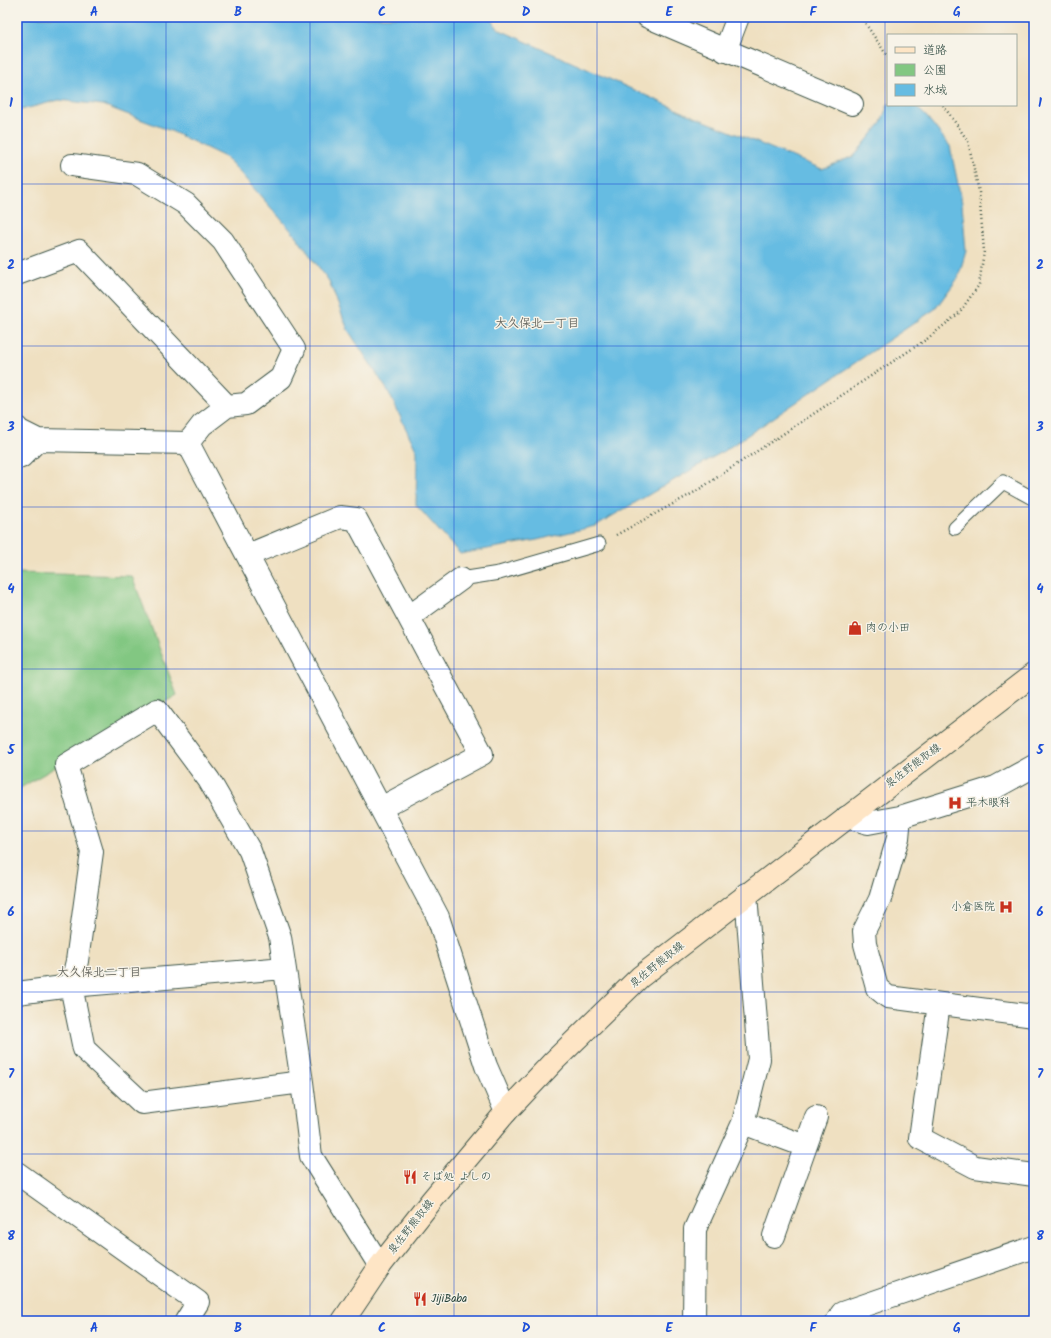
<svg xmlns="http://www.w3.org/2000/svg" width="1051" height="1338" font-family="Kalam,'Klee One',sans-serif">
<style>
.green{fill:#82c782;stroke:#50825b}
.water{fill:#66bce2;stroke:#427c8b}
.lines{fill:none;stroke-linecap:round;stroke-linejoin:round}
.lane-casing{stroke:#3e5549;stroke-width:15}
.street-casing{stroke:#3e5549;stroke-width:24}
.secondary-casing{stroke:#3e5549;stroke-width:24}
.path{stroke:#3e5549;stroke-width:2.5;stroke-dasharray:1 3;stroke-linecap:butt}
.lane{stroke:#fff;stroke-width:13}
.street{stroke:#fff;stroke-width:22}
.secondary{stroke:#fee5c5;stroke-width:22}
.grid{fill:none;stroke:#1d4ed8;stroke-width:1;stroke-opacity:0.55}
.labels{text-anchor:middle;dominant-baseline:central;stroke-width:3;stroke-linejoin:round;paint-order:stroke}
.poi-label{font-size:11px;fill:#1f3d34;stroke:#f7f3e8;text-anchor:start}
.street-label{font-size:11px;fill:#1f3d34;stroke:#f7f3e8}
.neighbourhood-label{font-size:12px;font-weight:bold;fill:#666760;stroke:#f7f3e8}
.neatline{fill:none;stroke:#1d4ed8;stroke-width:1.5}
.grid-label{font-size:13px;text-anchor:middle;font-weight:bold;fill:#1d4ed8}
</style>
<rect width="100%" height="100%" fill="#f7f3e8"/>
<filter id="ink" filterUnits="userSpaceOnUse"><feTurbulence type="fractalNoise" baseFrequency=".025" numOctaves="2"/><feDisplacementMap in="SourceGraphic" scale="8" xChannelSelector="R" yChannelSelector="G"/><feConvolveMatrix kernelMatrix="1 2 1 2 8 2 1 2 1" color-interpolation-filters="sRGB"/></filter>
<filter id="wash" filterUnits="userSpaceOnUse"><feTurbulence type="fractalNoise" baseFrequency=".012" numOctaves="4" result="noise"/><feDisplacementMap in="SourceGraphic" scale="16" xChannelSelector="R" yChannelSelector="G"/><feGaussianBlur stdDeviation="0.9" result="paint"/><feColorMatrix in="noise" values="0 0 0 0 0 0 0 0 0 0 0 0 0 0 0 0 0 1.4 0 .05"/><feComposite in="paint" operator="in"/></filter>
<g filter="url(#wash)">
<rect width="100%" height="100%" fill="#efe0c1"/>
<path class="green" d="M17 573 132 576 177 695 17 790Z"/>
<path class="water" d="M17 17H488L500 30 685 113 822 169 854 156 881 123 888 104 914 105 926 116 950 146 962 203 966 251 958 278 935 309 724 451 595 526 537 540 460 554 416 505 417 452 388 391 348 330 329 281 295 235 227 158 171 131 103 105 59 100 17 111Z"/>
</g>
<g filter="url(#ink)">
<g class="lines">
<defs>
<path id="lane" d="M955 528 1003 482 1034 499
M461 579 499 573 599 544"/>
<path id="street" d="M648 17 852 104
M725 51 738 17
M17 274 79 251 227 406
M17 428 18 430 38 440 188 443 202 425 227 406 246 404 281 378 294 349 223 241 186 204 137 174 72 165
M188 443 438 917 486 1066 506 1112
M17 458 21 457 38 440
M248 555 340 517 356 519 482 754 381 808
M409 617 461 579
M847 817 868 823 900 817 996 787 1034 766
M900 817 898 838 880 899 864 931 865 944 877 988 888 997 1034 1016
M17 993 71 986 284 968
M939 1004 920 1138 975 1167 1034 1175
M302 1082 142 1103 84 1049 71 986 77 961 92 852 66 765 157 710 209 780 250 851 280 937 302 1082 311 1156 380 1266
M743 1123 805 1146
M17 1173 198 1302 186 1321
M774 1236 816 1117
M694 1321 695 1229 743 1123 759 1059 746 894
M837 1321 842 1313 1034 1247"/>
<path id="secondary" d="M343 1321 380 1266 432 1200 506 1112 554 1061 640 977 1034 674"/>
</defs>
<use href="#lane" class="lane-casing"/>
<use href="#street" class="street-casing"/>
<use href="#secondary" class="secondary-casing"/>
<path class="path" d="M861 17 888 57
M616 535 695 492 927 339 959 313 979 285 984 251 979 192 968 141 943 105"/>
<use href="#lane" class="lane"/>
<use href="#street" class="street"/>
<use href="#secondary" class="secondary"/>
</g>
</g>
<path class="grid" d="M166 17V1321M310 17V1321M454 17V1321M597 17V1321M741 17V1321M885 17V1321M17 184H1034M17 346H1034M17 507H1034M17 669H1034M17 831H1034M17 992H1034M17 1154H1034"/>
<defs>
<symbol id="shop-bare" viewBox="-9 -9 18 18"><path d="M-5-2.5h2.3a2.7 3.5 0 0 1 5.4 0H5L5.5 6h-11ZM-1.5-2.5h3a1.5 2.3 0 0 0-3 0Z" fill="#c8321e" stroke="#f7f3e8" stroke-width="2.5" paint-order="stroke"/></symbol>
<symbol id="hospital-bare" viewBox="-9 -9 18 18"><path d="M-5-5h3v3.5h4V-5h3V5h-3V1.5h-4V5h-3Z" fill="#c8321e" stroke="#f7f3e8" stroke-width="2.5" paint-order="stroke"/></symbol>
<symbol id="restaurant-bare" viewBox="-9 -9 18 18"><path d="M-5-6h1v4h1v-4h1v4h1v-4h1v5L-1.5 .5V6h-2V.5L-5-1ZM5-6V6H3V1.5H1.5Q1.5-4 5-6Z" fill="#c8321e" stroke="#f7f3e8" stroke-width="2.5" paint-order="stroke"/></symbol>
</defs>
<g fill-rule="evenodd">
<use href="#shop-bare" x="845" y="618" width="20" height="20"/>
<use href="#hospital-bare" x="945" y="793" width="20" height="20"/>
<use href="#hospital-bare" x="996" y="897" width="20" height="20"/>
<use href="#restaurant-bare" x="400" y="1167" width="20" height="20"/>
<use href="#restaurant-bare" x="410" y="1289" width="20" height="20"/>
</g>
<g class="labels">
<g class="poi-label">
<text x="866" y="628">肉の小田</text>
<text x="966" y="803">平木眼科</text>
<text x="995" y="907" text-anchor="end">小倉医院</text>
<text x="421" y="1177">そば処 よしの</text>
<text x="431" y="1299">JijiBaba</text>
</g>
<g class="street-label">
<text transform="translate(913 766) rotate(-37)">泉佐野熊取線</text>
<text transform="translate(657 965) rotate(-39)">泉佐野熊取線</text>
<text transform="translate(411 1227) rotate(-52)">泉佐野熊取線</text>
</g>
<g class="neighbourhood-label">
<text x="537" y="323">大久保北一丁目</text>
<text x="99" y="972">大久保北二丁目</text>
</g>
</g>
<rect width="1051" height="1338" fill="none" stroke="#f7f3e8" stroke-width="44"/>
<rect x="887" y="34" width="130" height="72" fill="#f7f3e8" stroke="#a1aaa0"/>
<rect x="895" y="47" width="20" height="6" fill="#fee5c5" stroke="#a1aaa0"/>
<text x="923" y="54" font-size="12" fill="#1f3d34">道路</text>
<rect x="895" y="64" width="20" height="12" fill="#82c782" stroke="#a1aaa0"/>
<text x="923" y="74" font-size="12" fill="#1f3d34">公園</text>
<rect x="895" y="84" width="20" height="12" fill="#66bce2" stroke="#a1aaa0"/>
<text x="923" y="94" font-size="12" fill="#1f3d34">水域</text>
<rect x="22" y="22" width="1007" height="1294" class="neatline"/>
<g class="grid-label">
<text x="94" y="16">A</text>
<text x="238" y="16">B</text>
<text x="382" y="16">C</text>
<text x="526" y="16">D</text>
<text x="669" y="16">E</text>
<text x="813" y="16">F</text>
<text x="957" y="16">G</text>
<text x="11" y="107">1</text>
<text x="1040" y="107">1</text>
<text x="11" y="269">2</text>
<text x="1040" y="269">2</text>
<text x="11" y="431">3</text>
<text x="1040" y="431">3</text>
<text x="11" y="593">4</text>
<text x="1040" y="593">4</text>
<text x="11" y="754">5</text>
<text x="1040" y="754">5</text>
<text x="11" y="916">6</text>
<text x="1040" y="916">6</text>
<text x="11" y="1078">7</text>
<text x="1040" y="1078">7</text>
<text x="11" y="1240">8</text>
<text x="1040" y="1240">8</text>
<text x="94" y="1332">A</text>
<text x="238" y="1332">B</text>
<text x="382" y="1332">C</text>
<text x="526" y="1332">D</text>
<text x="669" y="1332">E</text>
<text x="813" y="1332">F</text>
<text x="957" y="1332">G</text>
</g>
</svg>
